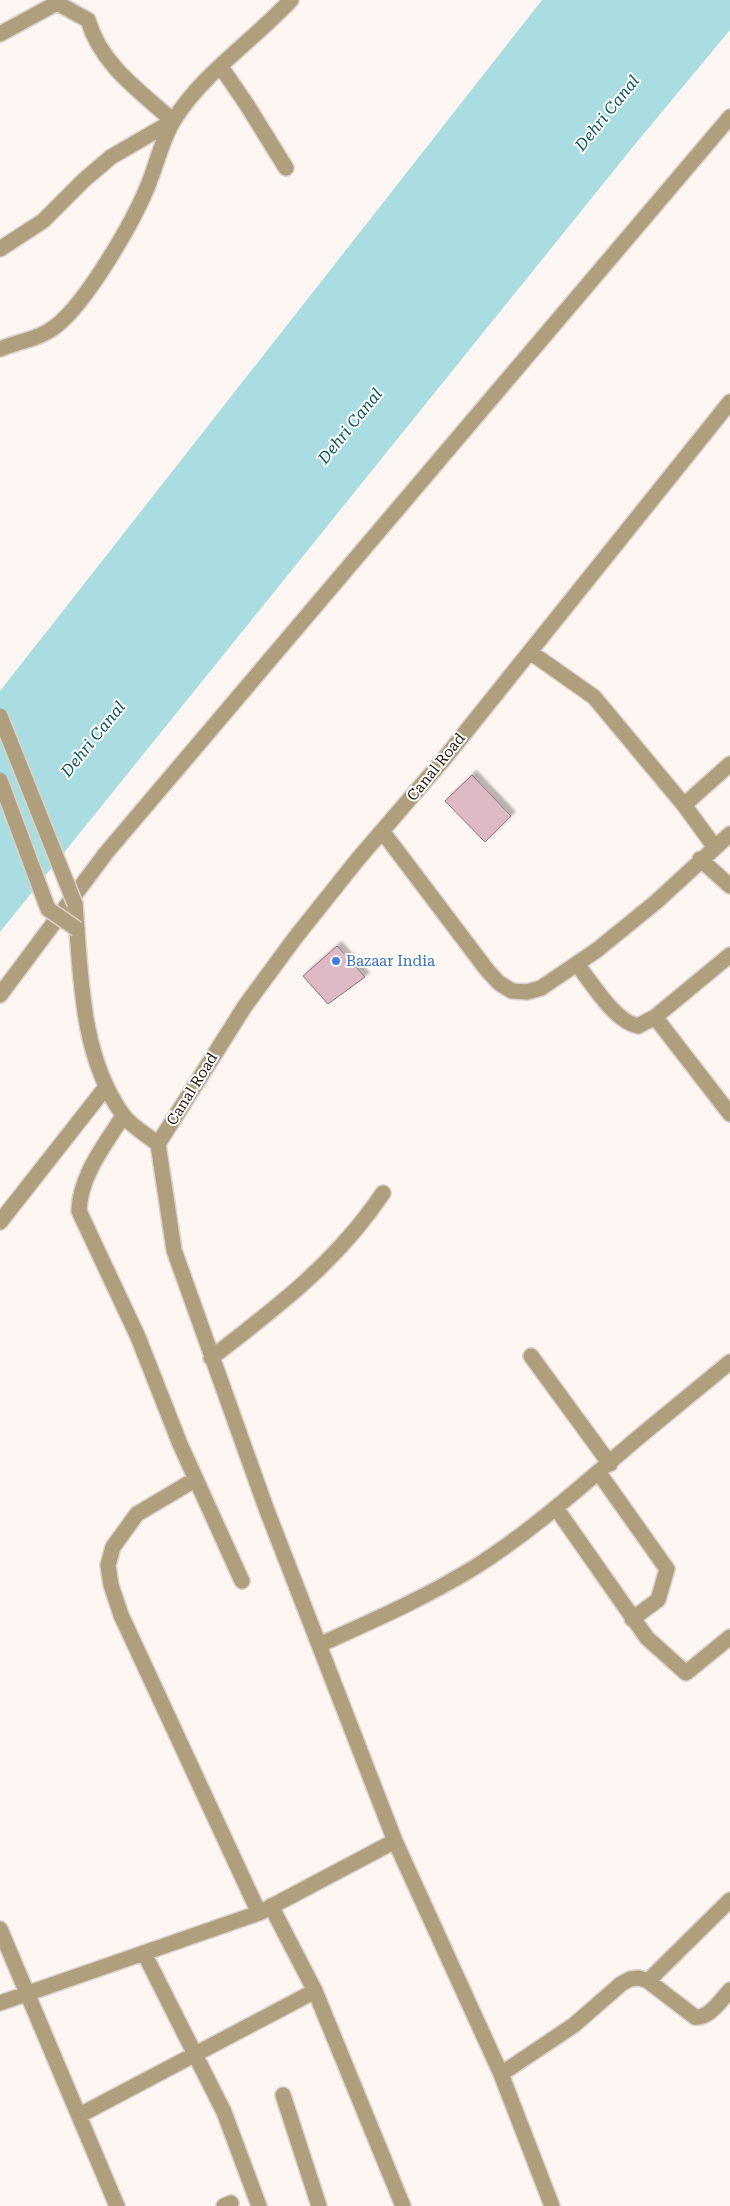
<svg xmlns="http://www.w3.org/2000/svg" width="730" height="2206" font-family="'Roboto Serif',serif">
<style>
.water{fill:#a9dde1}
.building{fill:#ddbac6;stroke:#90717b;filter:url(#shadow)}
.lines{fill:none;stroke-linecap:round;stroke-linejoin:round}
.street-casing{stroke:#dad2ce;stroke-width:18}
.street{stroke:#af9f7d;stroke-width:15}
.street-bridge-casing{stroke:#dad2ce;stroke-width:18;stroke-linecap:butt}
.street-bridge{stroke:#af9f7d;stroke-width:15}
.shop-dot{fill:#3f7fe0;stroke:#fff;stroke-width:2}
.labels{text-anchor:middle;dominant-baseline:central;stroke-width:4;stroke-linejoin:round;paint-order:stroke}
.street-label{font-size:15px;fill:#221711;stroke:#fff}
.shop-label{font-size:15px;fill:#366cbe;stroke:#fff;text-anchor:start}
.water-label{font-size:16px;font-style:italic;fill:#08545a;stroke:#fff}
</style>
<defs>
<filter id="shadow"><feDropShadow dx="4.5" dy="-4.5" stdDeviation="1" flood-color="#0004"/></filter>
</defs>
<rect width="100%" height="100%" fill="#fdf6f2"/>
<path class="water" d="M542 0H730V30L632 148 0 932V691Z"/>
<path class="building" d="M472 775 511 816 485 842 445 801Z
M337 946 365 977 328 1004 303 976Z"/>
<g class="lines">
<defs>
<path id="street" d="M0 34 57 3
M221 67 247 105 286 168
M0 249 43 221 84 180 111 157 173 121C140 91 101 65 88 20L57 3 56 0
M0 349C19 341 40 339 56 326 87 302 134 221 149 183 157 163 162 139 174 120 202 74 254 40 291 0
M530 652 594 697 684 805 714 846
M684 805 730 764
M382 831 487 970 499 983 512 991 527 992 541 988 597 950 656 902 730 834
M700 859 730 886
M75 904C81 974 80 1055 123 1115 131 1126 147 1135 158 1144L174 1250 266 1508 395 1841 501 2074 552 2206
M577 964C591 982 615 1022 638 1026L655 1017 730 955
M0 995 106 853 730 117
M655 1017 730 1114
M123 1116C105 1145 80 1175 79 1211L138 1337 180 1444 242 1581
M158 1144 245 1006 295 938 358 859 444 759 730 402
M0 1222 106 1087
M531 1356 610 1464
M211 1358C276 1308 337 1262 383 1193
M599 1473 667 1569 658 1600 632 1619
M196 1479 137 1514 113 1547 108 1565 111 1585 121 1615 259 1913
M556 1508 647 1638 686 1673 730 1637
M319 1645C372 1621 425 1598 475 1567 535 1529 586 1482 639 1437 669 1412 700 1387 730 1362
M271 1906 315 1991 403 2206
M0 1929 117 2206
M144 1953 224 2112 259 2206
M648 1981 695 2017C709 2019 721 2000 730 1990
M0 2003 259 1913 395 1841
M501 2074 574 2025 621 1984 630 1979 639 1978 648 1981 730 1900
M283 2095 319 2206
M80 2115 315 1991
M224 2206 231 2203"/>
</defs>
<use href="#street" class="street-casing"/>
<use href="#street" class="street"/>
<defs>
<path id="street-bridge" d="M0 716 75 904
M0 780 48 909 77 929"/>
</defs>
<use href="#street-bridge" class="street-bridge-casing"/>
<use href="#street-bridge" class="street-bridge"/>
</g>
<circle class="shop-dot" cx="336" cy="961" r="5"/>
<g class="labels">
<g class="street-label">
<text transform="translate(436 767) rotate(-51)">Canal Road</text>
<text transform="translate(192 1089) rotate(-58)">Canal Road</text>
</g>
<g class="shop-label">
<text x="346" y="961">Bazaar India</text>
</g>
<g class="water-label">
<text transform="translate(607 113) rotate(-51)">Dehri Canal</text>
<text transform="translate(350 426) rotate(-51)">Dehri Canal</text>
<text transform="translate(93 739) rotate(-51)">Dehri Canal</text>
</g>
</g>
</svg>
